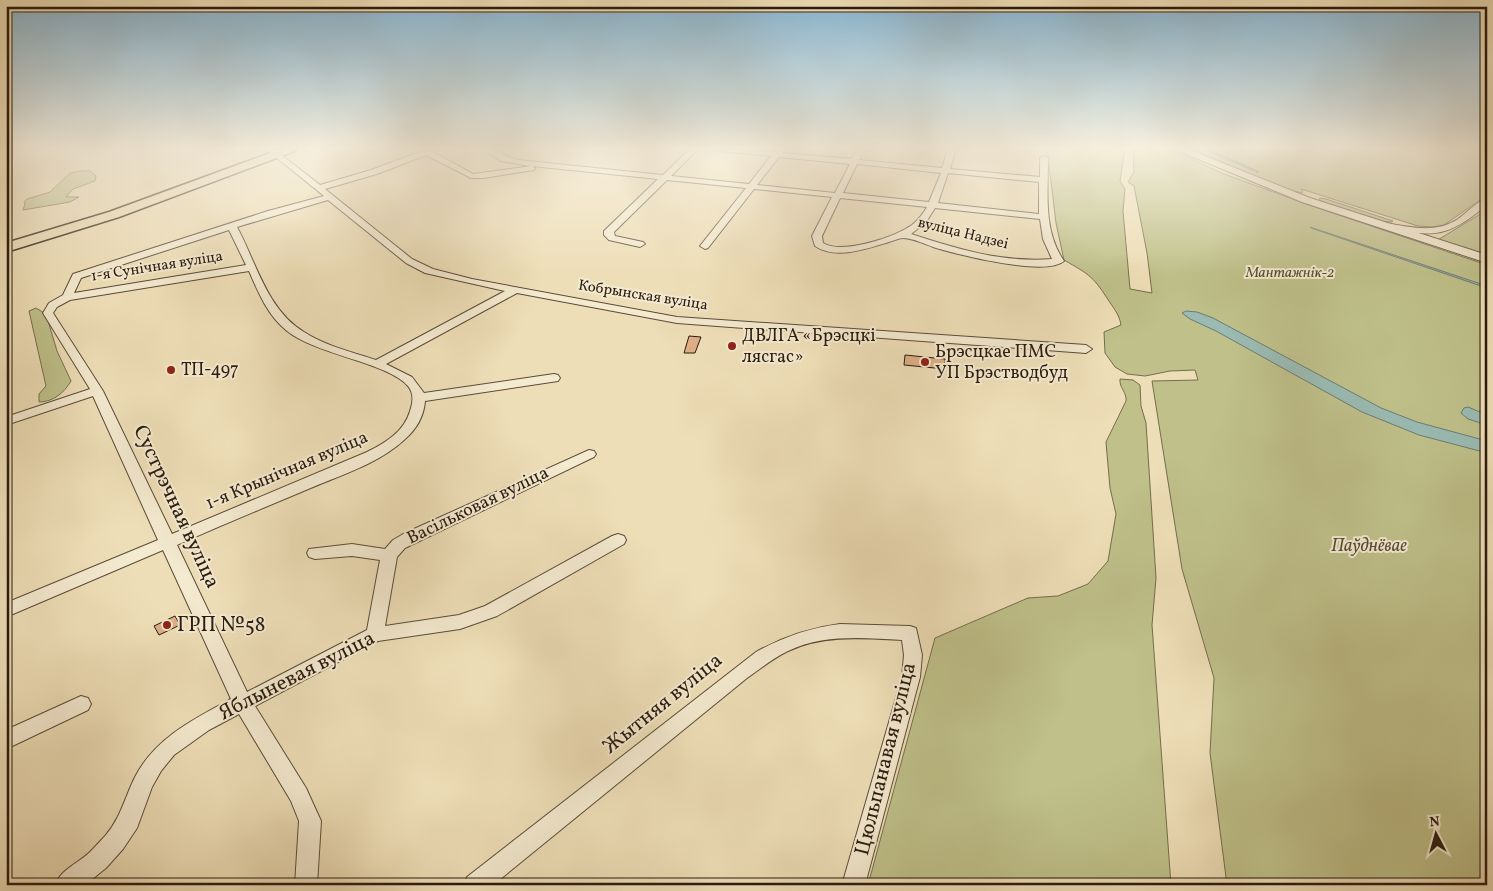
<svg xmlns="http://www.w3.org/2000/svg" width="1493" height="891" font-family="Vollkorn,serif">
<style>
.green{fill:#bfc08a;stroke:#746e4c}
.water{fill:#9abbb3;stroke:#6d7b71}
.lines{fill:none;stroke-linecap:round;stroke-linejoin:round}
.stream{stroke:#6d7b71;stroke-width:2.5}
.building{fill:#dfb087;stroke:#291b0f}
.minor-casing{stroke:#5a4c39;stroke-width:2}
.tertiary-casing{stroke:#5a4c39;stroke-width:2}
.primary-casing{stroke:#291b0f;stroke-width:3}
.minor{fill:#f4ead0;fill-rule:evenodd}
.tertiary{fill:#f4ead0;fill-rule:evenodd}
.primary{fill:#eedeb7;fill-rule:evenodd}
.poi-dot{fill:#8f2418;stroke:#f4ead0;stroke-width:2}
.labels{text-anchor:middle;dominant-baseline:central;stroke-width:4;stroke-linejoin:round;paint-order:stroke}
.far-street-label{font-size:15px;fill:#291b0f;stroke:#f4ead0}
.far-park-label{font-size:15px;font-style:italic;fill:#564d34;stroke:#f4ead0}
.poi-label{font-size:18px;fill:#291b0f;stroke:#f4ead0;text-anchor:start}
.street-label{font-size:18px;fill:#291b0f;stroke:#f4ead0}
.park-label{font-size:18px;font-style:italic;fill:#564d34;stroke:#f4ead0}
.near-street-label{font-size:21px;fill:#291b0f;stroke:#f4ead0}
.near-poi-label{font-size:21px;fill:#291b0f;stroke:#f4ead0;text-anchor:start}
</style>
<rect width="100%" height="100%" fill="#eedeb7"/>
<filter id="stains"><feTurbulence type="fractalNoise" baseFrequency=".004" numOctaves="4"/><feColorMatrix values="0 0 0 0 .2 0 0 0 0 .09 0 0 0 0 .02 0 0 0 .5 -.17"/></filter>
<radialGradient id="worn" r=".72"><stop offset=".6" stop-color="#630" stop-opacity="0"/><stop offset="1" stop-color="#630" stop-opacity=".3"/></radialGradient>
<path class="green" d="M1047 149H1125L1120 181 1125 189 1123 211 1130 289 1152 293 1147 253 1134 186 1128 182 1134 172 1133 149H1165L1183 155 1224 174 1309 205 1487 265V885H1227L1210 753 1214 678 1182 569 1152 381 1198 380 1195 370 1170 371 1145 376 1127 374 1115 367 1105 353 1104 332 1121 325C1119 313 1113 308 1107 298 1092 275 1088 274 1064 260L1056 223Z
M1185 149H1201L1206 151 1203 149H1487V195L1444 225 1432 227 1418 226 1301 189 1303 192 1302 193C1261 185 1225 159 1185 149Z
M80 171H90L96 176 95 181 73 189 66 197H79L70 202 23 210 25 204 24 202 27 199 50 192 70 173Z
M1321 198 1326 199 1393 221 1391 222 1378 221 1321 201 1319 199Z
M1487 210V258L1436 241Z
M36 308 46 314 57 351 71 381C64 393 53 402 39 402V394L46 386 29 311Z
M1120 379 1133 380 1140 385 1141 406 1146 423 1156 578 1152 625 1171 885H868L935 638 1028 598 1058 596 1088 584 1108 561 1116 514 1110 488 1106 442 1126 401C1127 392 1119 388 1120 379Z"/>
<path class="water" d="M1310 227 1487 286V288L1311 228Z
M1186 311 1197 312 1213 318 1381 408 1417 422 1487 441V453L1419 435 1362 412 1216 331 1190 319 1182 313Z
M1468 407 1487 415V425L1468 419 1461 413 1464 408Z"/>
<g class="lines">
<path class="stream" d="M1206 149 1258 172"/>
</g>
<path class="building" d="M689 336 701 337 695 353H684Z
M905 355 945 359V369L904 365Z
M175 616 180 625 159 635 154 626Z"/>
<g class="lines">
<defs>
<path id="minor" d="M266 149H274L320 185 371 170 428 149H438L433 152 473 174 531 166 501 161 483 149C496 148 506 157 518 160L663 175 690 149H698L671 176 749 184 771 156 720 151 716 149 775 152 777 149H785L782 153 852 159 857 149H865L859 160 942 168 948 149H956L950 169 1040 177V158L1044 156 1048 158C1048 193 1043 231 1064 261 1046 277 960 255 936 248 927 245 913 238 903 238 899 238 893 241 889 242 866 249 836 260 815 246L812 236 832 197 754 189 708 248 705 249 700 246 746 188 667 180 614 232 615 236 643 242 645 244 640 247 609 240 604 235V231L658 179 532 166 535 168 534 170 483 178H471L426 155 377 174 325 189 412 259 433 269 472 279 677 317 1086 345 1092 349 1086 353 677 323 517 293 386 364 412 377 424 393 554 374 558 375 560 378 558 381 425 401C424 416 416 430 404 440 379 463 344 474 313 487 268 506 222 525 177 545L247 692 367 630 380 560 352 556 315 559 309 557 307 553 309 549 352 544 385 549 393 540 405 533 589 450 594 451 596 454 594 457 405 548 397 557 385 626 459 615 485 606 612 536 618 534 624 536 626 540 624 544 497 616 460 629 378 641 255 706 306 788 321 821 317 885H295L299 821 291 801 239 714 209 730 174 755 161 771 152 787 137 828 123 849 106 868 85 885H55C61 869 79 863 90 852 96 846 101 840 106 835 121 817 125 797 135 777 155 738 194 719 231 699L163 550 6 617V603L158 540 93 396 6 425V417L90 389 43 313 49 303 63 295 73 274 268 211 324 196ZM779 157 850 164 835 193 757 185ZM857 164 941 173 929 202 843 193ZM948 173 1039 182V214L938 203ZM840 198 927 207C923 214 918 220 912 225 895 237 842 255 823 243L822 236ZM328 200 406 263 425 273 505 291 376 360C352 352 326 346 304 332 267 310 256 262 237 227ZM935 208 1040 219 1043 239 1052 259C1003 263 957 249 911 234L926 222ZM229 230 246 265 74 293 81 278ZM249 271C258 292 268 316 287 331 317 355 389 363 408 386 414 393 413 403 410 411 404 432 385 443 367 452L172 534 103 391 53 313 57 307 70 300Z
M1487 198V205C1445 239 1436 236 1385 229L1380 226 1385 223C1411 227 1435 234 1458 219 1467 213 1476 202 1487 198Z
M840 624 910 626 916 628 922 655 920 677 865 885H842L902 677 904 655 902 640C864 638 823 634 788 651 773 658 760 669 747 678L493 885H464L467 877 756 652C783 637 809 628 840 624Z
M81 696 88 698 91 704 88 710 6 749V730Z"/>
<path id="tertiary" d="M1174 149H1187L1310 198 1487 255V263L1302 202Z"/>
<path id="primary" d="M281 149H297L295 151 119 217 6 252V243L109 212Z"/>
</defs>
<use href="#minor" class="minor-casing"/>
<use href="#tertiary" class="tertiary-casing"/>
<use href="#primary" class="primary-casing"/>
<use href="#minor" class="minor"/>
<use href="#tertiary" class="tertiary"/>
<use href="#primary" class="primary"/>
</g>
<linearGradient id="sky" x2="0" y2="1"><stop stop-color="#89b7d3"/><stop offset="0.54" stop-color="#f7f0df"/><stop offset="1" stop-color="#f7f0df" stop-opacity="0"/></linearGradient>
<rect width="1493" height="274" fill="url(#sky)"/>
<g class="poi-dot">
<circle cx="732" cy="346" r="5"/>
<circle cx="925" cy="362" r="5"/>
<circle cx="171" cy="370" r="5"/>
<circle cx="167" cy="625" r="5"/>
</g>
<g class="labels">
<g class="far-street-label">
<text transform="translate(963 234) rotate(14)">вуліца Надзеі</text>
<text transform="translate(157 267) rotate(-9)">1-я Сунічная вуліца</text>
<text transform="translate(643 296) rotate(9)">Кобрынская вуліца</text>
</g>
<g class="far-park-label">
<text x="1290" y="273">Мантажнік-2</text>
</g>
<g class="poi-label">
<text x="742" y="336">ДВЛГА «Брэсцкі<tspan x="742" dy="21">лясгас»</tspan></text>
<text x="935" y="352">Брэсцкае ПМС<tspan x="935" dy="21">УП Брэстводбуд</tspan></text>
<text x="181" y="370">ТП-497</text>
</g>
<g class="street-label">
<text transform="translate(287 471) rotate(-23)">1-я Крынічная вуліца</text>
<text transform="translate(478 506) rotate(-26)">Васільковая вуліца</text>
</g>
<g class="park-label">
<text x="1369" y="546">Паўднёвае</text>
</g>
<g class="near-street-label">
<text transform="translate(176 507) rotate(65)">Сустрэчная вуліца</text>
<text transform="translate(297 676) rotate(-27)">Яблыневая вуліца</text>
<text transform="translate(663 704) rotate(-39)">Жытняя вуліца</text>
<text transform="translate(886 759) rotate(-76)">Цюльпанавая вуліца</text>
</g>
<g class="near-poi-label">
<text x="177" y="625">ГРП №58</text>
</g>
</g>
<rect width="1493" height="891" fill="none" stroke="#eedeb7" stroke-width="25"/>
<rect x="8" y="8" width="1478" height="876" fill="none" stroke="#291b0f" stroke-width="2.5"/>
<rect x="12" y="12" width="1468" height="866" fill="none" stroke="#291b0f"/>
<g transform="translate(1436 834) rotate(354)" stroke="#f4ead0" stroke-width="4" paint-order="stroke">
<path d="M0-4L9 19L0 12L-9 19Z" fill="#291b0f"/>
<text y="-8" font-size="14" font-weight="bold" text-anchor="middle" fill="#291b0f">N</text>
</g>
<rect width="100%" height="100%" filter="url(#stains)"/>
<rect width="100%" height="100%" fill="url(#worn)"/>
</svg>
